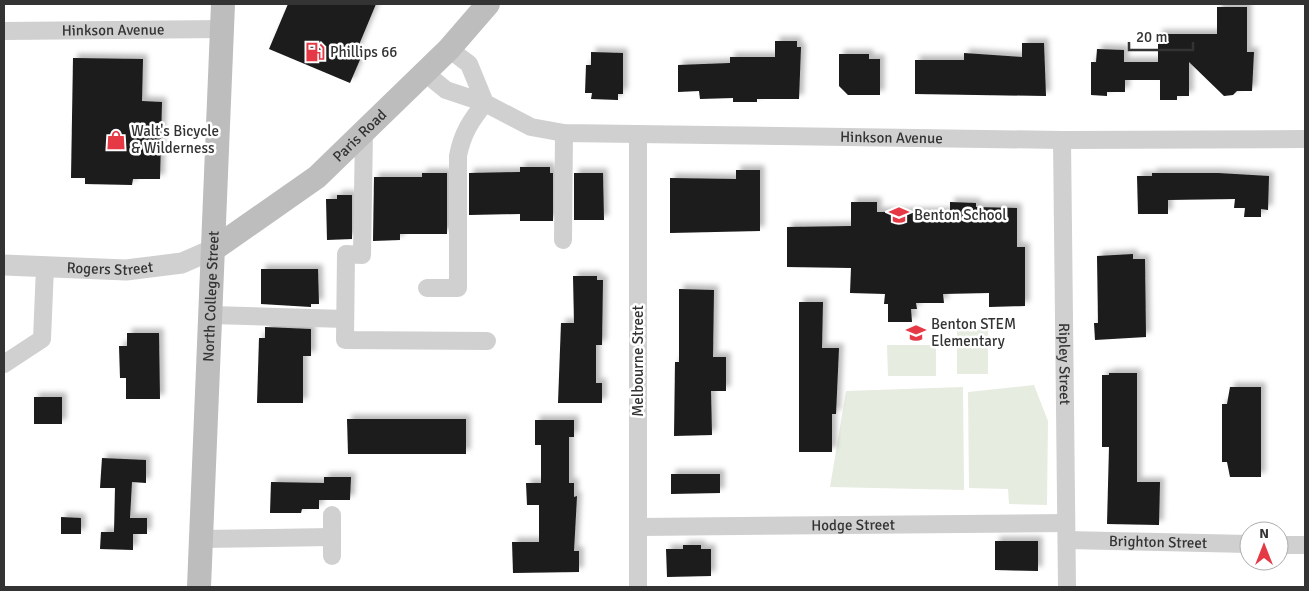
<svg xmlns="http://www.w3.org/2000/svg" width="1309" height="591" font-family="Signika,sans-serif">
<style>
.green{fill:#e6ecdf}
.building{fill:#1a1a1a;filter:url(#shadow)}
.lines{fill:none;stroke-linecap:round;stroke-linejoin:round}
.minor{stroke:#d0d0d0;stroke-width:18}
.tertiary{stroke:#d0d0d0;stroke-width:21}
.secondary{stroke:#bdbdbd;stroke-width:24}
.labels{text-anchor:middle;dominant-baseline:central;stroke-width:5;stroke-linejoin:round;paint-order:stroke}
.street-label{font-size:15px;fill:#333;stroke:#fff}
.poi-label{font-size:15px;fill:#333;stroke:#fff;text-anchor:start}
</style>
<defs>
<filter id="shadow"><feDropShadow dx="4.5" dy="-4.5" stdDeviation="2.5" flood-color="#0004"/></filter>
</defs>
<rect width="100%" height="100%" fill="#fff"/>
<path class="green" d="M988 326V374H957V327Z
M887 345H936V376H888Z
M1034 385 1048 421 1047 505 1009 504 1008 489 969 488 968 392Z
M963 387 964 490 830 487 846 391Z"/>
<path class="building" d="M288 4H376L356 52 362 55 350 83 269 49Z
M1217 7H1247V52H1254L1252 91H1237L1233 95 1224 96 1189 62V96H1177V100H1160V80H1125V92H1107V96L1091 95V62H1096L1097 49 1124 50V62H1158V34H1217Z
M775 41H797V47H801L799 99H757V102H733V98L700 99 699 91 678 92V65L730 63V57H775Z
M1022 43H1044L1046 96 915 94V60H964V53L1022 57Z
M591 52 623 53V94H618V100L591 99 592 93H585L586 65H591Z
M839 54H869V59H880V95H848L839 86Z
M73 58 143 59 142 101 162 102 160 179H133L132 185 85 184V178H71Z
M520 167H550V173H553V221H520V214L469 215V173L520 172Z
M736 170H760V231L670 233V178L736 179Z
M422 173H447V234H400V240L373 241 374 177H422Z
M574 173H603L604 220H574Z
M1152 173H1218L1269 176 1268 210 1261 209V217H1244L1245 208H1234L1235 199 1168 200V214H1138L1137 176H1152Z
M337 195H352V239L327 240 326 199H337Z
M851 202H877V212H950V202L976 203V207L1017 208V247H1025V306L989 307V293L943 294 944 303H916L917 309H911L912 322H888V304H884L885 294 850 293 851 268 787 267V227L851 226Z
M1133 254V259H1145L1146 337 1095 340 1094 323H1098L1097 256Z
M261 269H318L319 304H311V307L261 304Z
M573 276H597V280H603L602 345H596V383H602V403H558L561 323H574Z
M679 289 714 290 713 357H726V391H711L712 435 674 436 675 362H679Z
M799 302H823L822 348H839L836 414H832V452H799Z
M265 327 311 329V356H303V403H257L259 338H265Z
M127 333H159L160 399H126V378H120L119 346H127Z
M1109 373H1137V482H1160L1159 525 1107 524 1109 447H1102V375H1109Z
M1230 387H1261V477H1230L1227 462H1222V404H1227Z
M34 397H62V424H34Z
M347 419H466V454H348Z
M535 420H574V437H569V483H574V497L577 496 574 551H579V572L513 573 512 542H539V505H527L526 483H541V445H535Z
M102 458 146 460V483L132 482 130 518H147V534H133V550L100 549 101 532H114L115 488H100Z
M671 474H720V493L671 494Z
M324 477H351L350 500H319V509H302L301 513H270L271 482 324 483Z
M61 517 81 518V534H61Z
M995 541H1038V571L995 570Z
M683 545H701V549H711V576L667 577 666 549H683Z"/>
<g class="lines">
<g class="minor">
<path id="s1" d="M4 31 222 29"/>
<path id="s2" d="M449 49 469 64 485 103 531 127 564 133 1062 140 1305 139"/>
<path d="M425 73 446 90 485 103C471 120 462 134 458 156V288H427"/>
<path d="M364 132 362 255 346 254 345 340 487 341"/>
<path id="s3" d="M1062 140 1067 587"/>
<path d="M563 240 564 133"/>
<path d="M211 315 345 319"/>
<path d="M4 364 42 339 45 267"/>
<path d="M332 515V556"/>
<path id="s4" d="M639 527 1066 523"/>
<path d="M201 539 332 537"/>
<path id="s5" d="M1067 540 1249 544"/>
<path d="M1279 545H1305"/>
<path d="M638 587V135"/>
</g>
<path class="tertiary" id="s6" d="M4 265 126 270 182 263 214 249"/>
<g class="secondary">
<path id="s7" d="M214 249 317 177 449 49 488 4"/>
<path id="s8" d="M199 587 223 4"/>
</g>
</g>
<defs>
<symbol id="fuel-bare" viewBox="-9 -9 18 18"><path d="M-5.5-6h7V0h2V4h1.3V-2.5L3-4.5l.8-.8L6-3V5H2.5V1h-1V6h-7ZM-4.2-4.7v3.2H.2V-4.7Z" fill="#e63946" stroke="#fff" stroke-width="2.5" paint-order="stroke"/></symbol>
<symbol id="shop-bare" viewBox="-9 -9 18 18"><path d="M-5-2.5h2.3a2.7 3.5 0 0 1 5.4 0H5L5.5 6h-11ZM-1.5-2.5h3a1.5 2.3 0 0 0-3 0Z" fill="#e63946" stroke="#fff" stroke-width="2.5" paint-order="stroke"/></symbol>
<symbol id="school-bare" viewBox="-9 -9 18 18"><path d="M0-5L7-2L0 1L-7-2ZM-4 1L0 2.5L4 1V4Q0 6-4 4Z" fill="#e63946" stroke="#fff" stroke-width="2.5" paint-order="stroke"/></symbol>
</defs>
<g fill-rule="evenodd">
<use href="#fuel-bare" x="301" y="38" width="28" height="28"/>
<use href="#shop-bare" x="102" y="126" width="28" height="28"/>
<use href="#school-bare" x="885" y="201" width="28" height="28"/>
<use href="#school-bare" x="902" y="319" width="28" height="28"/>
</g>
<g class="labels">
<g class="street-label">
<text stroke="none"><textPath href="#s1" startOffset="109">Hinkson Avenue</textPath></text>
<text stroke="none"><textPath href="#s7" startOffset="185">Paris Road</textPath></text>
<text stroke="none"><textPath href="#s2" startOffset="480">Hinkson Avenue</textPath></text>
<text stroke="none"><textPath href="#s6" startOffset="106">Rogers Street</textPath></text>
<text stroke="none"><textPath href="#s8" startOffset="291">North College Street</textPath></text>
<text transform="translate(638 361) rotate(-90)">Melbourne Street</text>
<text stroke="none"><textPath href="#s3" startOffset="224">Ripley Street</textPath></text>
<text stroke="none"><textPath href="#s4" startOffset="214">Hodge Street</textPath></text>
<text stroke="none"><textPath href="#s5" startOffset="91">Brighton Street</textPath></text>
</g>
<g class="poi-label">
<text x="330" y="52">Phillips 66</text>
<text x="131" y="131">Walt's Bicycle<tspan x="131" dy="17">&amp; Wilderness</tspan></text>
<text x="914" y="215">Benton School</text>
<text x="931" y="324">Benton STEM<tspan x="931" dy="17">Elementary</tspan></text>
</g>
</g>
<rect width="1309" height="591" fill="none" stroke="#333333" stroke-width="10"/>
<g transform="translate(1264 546)"><circle r="24" fill="#ffffff" stroke="#adadad"/>
<path d="M0-4L9 19L0 12L-9 19Z" fill="#e63946"/>
<text y="-8" font-size="14" font-weight="bold" text-anchor="middle" fill="#333333">N</text>
</g>
<path d="M1129 42v8h64v-8" fill="none" stroke="#333333" stroke-width="2.5"/>
<text x="1136" y="42" font-size="15" fill="#333333" stroke="#ffffff" stroke-width="4" paint-order="stroke">20 m</text>
</svg>
